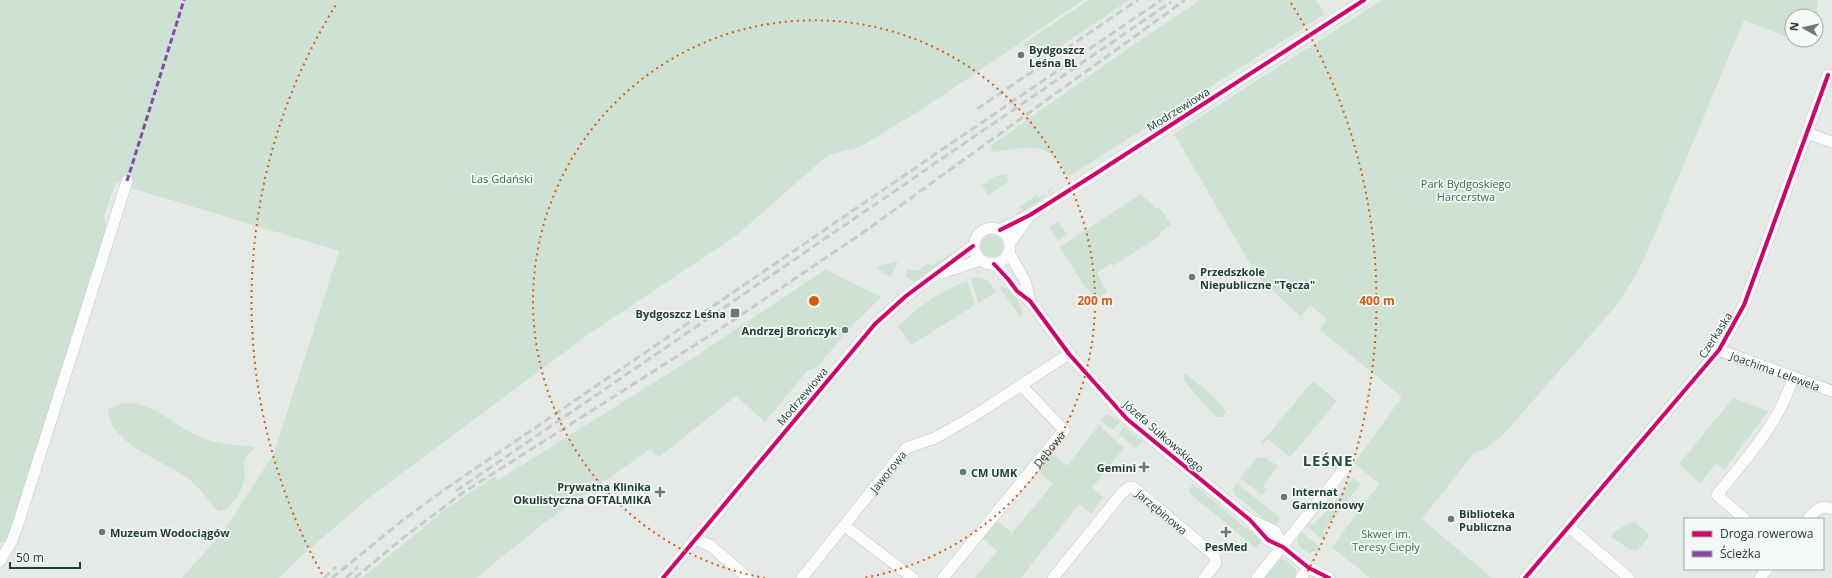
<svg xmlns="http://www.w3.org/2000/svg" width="1832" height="578" font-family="'Open Sans',sans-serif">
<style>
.green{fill:#cee2d3}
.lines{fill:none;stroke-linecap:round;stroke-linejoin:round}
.minor-casing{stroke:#c2c7c4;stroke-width:12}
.minor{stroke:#fbfcfb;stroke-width:11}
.rail{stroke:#c7cbc9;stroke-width:3;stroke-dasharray:8 4;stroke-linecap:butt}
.quiet{stroke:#8e44ad;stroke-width:3;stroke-dasharray:6 3;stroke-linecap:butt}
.cycleway-casing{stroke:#f3f9f5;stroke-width:6}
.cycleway{stroke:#d6006c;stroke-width:4}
.ring{fill:none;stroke:#de580e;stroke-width:2;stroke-dasharray:2 4}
.poi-dot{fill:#677a73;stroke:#f3f9f5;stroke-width:1.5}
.labels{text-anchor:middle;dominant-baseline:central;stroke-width:3.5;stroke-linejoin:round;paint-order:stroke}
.poi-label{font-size:11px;font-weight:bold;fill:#233d34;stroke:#f3f9f5;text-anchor:start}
.street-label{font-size:11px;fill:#233d34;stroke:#f3f9f5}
.park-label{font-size:11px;fill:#2f7244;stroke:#f3f9f5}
.district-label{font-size:15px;font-weight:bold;letter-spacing:1px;fill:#204e3f;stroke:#f3f9f5}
.centre{fill:#de580e;stroke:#f3f9f5;stroke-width:2}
.ring-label{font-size:12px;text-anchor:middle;font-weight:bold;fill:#de580e;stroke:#f3f9f5;stroke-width:3.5;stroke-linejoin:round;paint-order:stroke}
</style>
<rect width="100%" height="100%" fill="#e5eae7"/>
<path class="green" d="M0 0H1083L927 106 860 147 828 155 736 236 589 334 370 497 299 558 279 578H182L226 528 274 453 339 251 131 188 116 182 104 216 107 231 13 526 4 542 0 543Z
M1089 0H1129L1037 62 1023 44Z
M1200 0H1316L1325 14 1068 177C1049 138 1029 147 993 152L990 146 1123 52Z
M1382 0H1818L1816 31V16H1792V39L1744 20 1645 257 1634 278 1616 306 1502 436 1484 449 1473 454 1422 519 1492 578H1370L1332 547 1379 484 1354 463 1402 397 1320 330 1327 319 1310 305 1301 317 1258 277 1174 134Z
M1007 174 1008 182 988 195 982 185 996 176Z
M1053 187C1045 200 1030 207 1017 215L1016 214 1021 210 1019 207 1037 195 1039 198 1048 193 1047 190Z
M1141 194C1145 200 1152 202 1155 208L1161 209 1171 225 1160 232 1161 235 1113 266 1112 263 1097 273 1107 292 1095 300 1088 288 1086 289 1060 247Z
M1058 221 1067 235 1058 241 1049 227Z
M981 246a11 11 0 1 1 22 0a11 11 0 1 1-22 0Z
M952 253 953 255 917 280 912 281 906 277 907 268C915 274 922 268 929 263L931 266Z
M895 262H898L891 277 882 273 877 266Z
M826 269 836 275 881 297 853 325 816 368 807 371 765 422 736 396 659 457 650 449 607 480 606 479 543 524 476 578H362L447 508 495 476 498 480 696 356Z
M979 277 989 281 996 292 978 303 971 279Z
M967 281 975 305 911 345 898 326C918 307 941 290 967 281Z
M1002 286C1017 292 1018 301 1023 315L1020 317 1000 288Z
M1185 373 1212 395 1226 412 1223 417H1218L1212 413 1185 382 1183 375Z
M1313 381 1337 401 1290 457 1268 439 1263 444 1261 443Z
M1733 398 1768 411 1725 469 1716 464 1700 483 1679 464Z
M124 403C153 401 173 425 198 436 209 441 222 444 234 445 241 446 248 445 255 447 252 451 247 455 245 459 242 464 245 470 245 475 244 488 233 510 219 511 207 501 200 487 187 478 162 459 109 445 108 408Z
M1107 414 1120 422 1114 429H1111L1101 421Z
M1099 425 1124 448 1092 488 1103 497 1092 514 1079 504 1021 578H975L997 551 982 538 996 520 1012 533 1053 484 1037 470 1053 455 1067 466Z
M1124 427 1142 441 1136 448 1119 435 1120 432Z
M1258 457 1266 458 1278 466 1263 486 1266 490 1262 495 1240 478Z
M1353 478 1361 484 1324 530 1325 541 1305 525 1306 523 1315 524Z
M1237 483 1279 517V521L1274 527 1234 494 1232 490Z
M1193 484 1262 541 1256 548 1189 493V489Z
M1635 522 1648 533V538L1637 551 1629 549 1611 537C1615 530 1627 523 1635 522Z
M1300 531 1321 548 1310 553 1301 549 1297 540Z
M1284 559 1295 568 1297 576 1296 578H1261L1275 561Z"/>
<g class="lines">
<defs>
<g id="minor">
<path d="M1807 133 1832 142"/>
<circle cx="992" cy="246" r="18"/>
<path d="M1000 230 1030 215 1092 176 1364 0"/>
<path d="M1010 243 1030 215"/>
<path d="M1009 253 1025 281 1030 301"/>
<path d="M994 264 1008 279 1017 291 1030 301 1069 354 1127 419 1250 520 1268 540 1283 547 1309 568 1329 578"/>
<path d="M942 273 980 260"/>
<path id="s1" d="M1719 350 1832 391"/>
<path d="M1745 519 1717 495C1746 458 1780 423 1793 377"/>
<path d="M1808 519C1816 510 1820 504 1832 509"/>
<path d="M1253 521 1275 531 1283 547"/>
<path d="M845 526 913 578"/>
<path d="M1569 527 1629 578"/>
<path d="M696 539 711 546 748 578"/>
<path d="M0 561 12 541 18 524 127 181"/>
<path d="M663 578 875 324 906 296 973 246"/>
<path id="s2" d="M802 578 906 448 935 438 972 417 1069 354"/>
<path id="s3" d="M943 578 1064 430 1021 385"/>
<path id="s4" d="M1053 578 1122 493 1129 487H1133L1214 555 1216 563 1204 578"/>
<path d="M1257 578 1346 467"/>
<path d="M1301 578 1309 568"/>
<path d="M1525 578 1719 350 1744 305 1828 75"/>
<path d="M1760 578 1767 569"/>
</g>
</defs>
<use href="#minor" class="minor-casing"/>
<use href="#minor" class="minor"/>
<path class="rail" d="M977 109 1138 0
M456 491 1171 2
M324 578 336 567
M332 578 403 520 444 490 1161 0
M346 578 358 567
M355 578 403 538 464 492 720 329 861 234 1185 0"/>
<path class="quiet" d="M127 181 184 0"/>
<defs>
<path id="cycleway" d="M1000 230 1030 215 1092 176 1364 0
M994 264 1008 279 1017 291 1030 301 1069 354 1127 419 1250 520 1268 540 1283 547 1309 568 1329 578
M663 578 875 324 906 296 973 246
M1525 578 1719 350 1744 305 1828 75"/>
</defs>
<use href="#cycleway" class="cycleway-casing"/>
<use href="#cycleway" class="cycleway"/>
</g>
<g class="ring">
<path d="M765 578A281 281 0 1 1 863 578"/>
<path d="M322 574A563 563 0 0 1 337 3M1291 3A563 563 0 0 1 1306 574"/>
</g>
<g class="poi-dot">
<circle cx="1021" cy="55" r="4"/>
<circle cx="1192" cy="277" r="4"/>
<rect x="730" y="308" width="10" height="10" rx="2"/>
<circle cx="845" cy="330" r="4"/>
<path d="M1142 461h4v4h4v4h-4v4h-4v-4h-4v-4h4z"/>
<circle cx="963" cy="472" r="4"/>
<path d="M658 486h4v4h4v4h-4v4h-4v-4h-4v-4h4z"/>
<circle cx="1284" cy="497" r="4"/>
<circle cx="1451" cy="519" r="4"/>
<circle cx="102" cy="532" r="4"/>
<path d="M1224 526h4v4h4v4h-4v4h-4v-4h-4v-4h4z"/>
</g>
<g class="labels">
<g class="poi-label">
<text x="1029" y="49">Bydgoszcz<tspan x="1029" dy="13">Leśna BL</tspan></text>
<text x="1200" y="271">Przedszkole<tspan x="1200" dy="13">Niepubliczne "Tęcza"</tspan></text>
<text x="726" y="313" text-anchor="end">Bydgoszcz Leśna</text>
<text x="837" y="330" text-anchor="end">Andrzej Brończyk</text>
<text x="1136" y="467" text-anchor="end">Gemini</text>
<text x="971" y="472">CM UMK</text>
<text x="651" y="486" text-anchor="end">Prywatna Klinika<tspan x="651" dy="13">Okulistyczna OFTALMIKA</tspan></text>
<text x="1292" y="491">Internat<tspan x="1292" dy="13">Garnizonowy</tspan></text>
<text x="1459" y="513">Biblioteka<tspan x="1459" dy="13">Publiczna</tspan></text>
<text x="110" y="532">Muzeum Wodociągów</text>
<text x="1226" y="546" text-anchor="middle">PesMed</text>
</g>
<g class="street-label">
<text transform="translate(1178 109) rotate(-32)">Modrzewiowa</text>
<text transform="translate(1715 335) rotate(-57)">Czerkaska</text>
<text stroke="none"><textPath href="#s1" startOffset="60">Joachima Lelewela</textPath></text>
<text transform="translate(802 396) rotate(-50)">Modrzewiowa</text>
<text transform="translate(1164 436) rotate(41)">Józefa Sułkowskiego</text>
<text stroke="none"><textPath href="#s3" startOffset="167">Dębowa</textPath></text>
<text stroke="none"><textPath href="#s2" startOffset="137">Jaworowa</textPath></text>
<text stroke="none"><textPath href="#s4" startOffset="161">Jarzębinowa</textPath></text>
</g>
<g class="park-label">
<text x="502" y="178">Las Gdański</text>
<text x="1466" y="183">Park Bydgoskiego<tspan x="1466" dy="13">Harcerstwa</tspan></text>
<text x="1386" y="533">Skwer im.<tspan x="1386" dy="13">Teresy Ciepły</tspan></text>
</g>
<g class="district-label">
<text x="1328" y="460">LEŚNE</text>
</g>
</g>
<circle cx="814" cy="301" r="6" class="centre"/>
<g class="ring-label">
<text x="1095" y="305">200 m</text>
<text x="1377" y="305">400 m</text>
</g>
<rect x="1684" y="518" width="140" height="52" fill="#f3f9f5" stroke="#a0aea8"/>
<rect x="1692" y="531" width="20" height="6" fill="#d6006c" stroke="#a0aea8"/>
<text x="1720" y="538" font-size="12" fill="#233d34">Droga rowerowa</text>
<rect x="1692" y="551" width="20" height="6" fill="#8e44ad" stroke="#a0aea8"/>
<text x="1720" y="558" font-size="12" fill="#233d34">Ścieżka</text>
<g transform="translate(1804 28) rotate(278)"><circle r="19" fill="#f3f9f5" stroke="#a0aea8"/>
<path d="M0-3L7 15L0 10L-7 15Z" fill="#677a73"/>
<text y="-6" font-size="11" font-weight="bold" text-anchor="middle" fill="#233d34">N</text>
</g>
<path d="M10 562v6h70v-6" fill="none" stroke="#233d34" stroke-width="2"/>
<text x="16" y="562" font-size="12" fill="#233d34" stroke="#f3f9f5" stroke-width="3" paint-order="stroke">50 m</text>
</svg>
